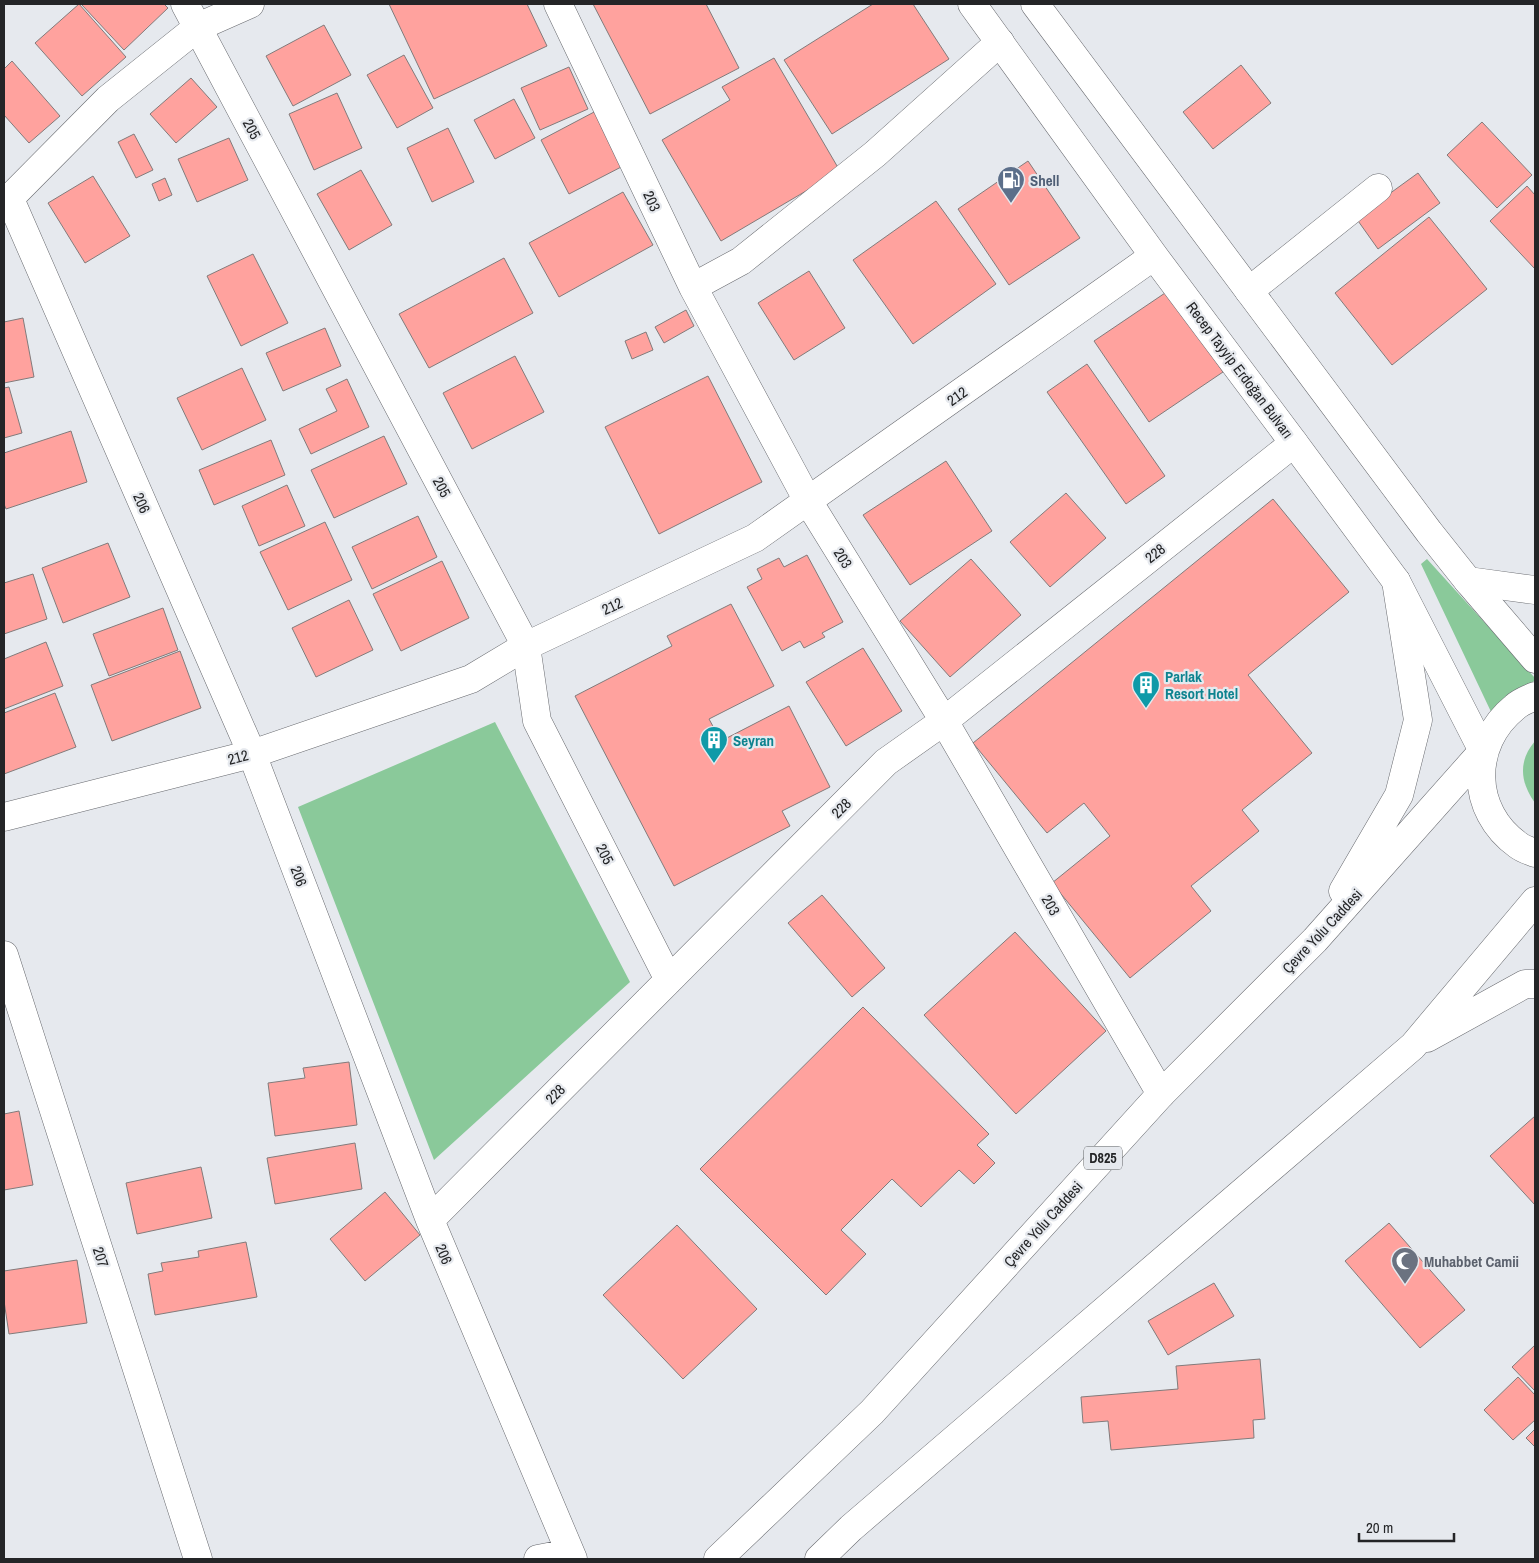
<svg xmlns="http://www.w3.org/2000/svg" width="1539" height="1563" font-family="'Archivo Narrow',sans-serif">
<style>
.green{fill:#8ac99a}
.building{fill:#ffa29e;stroke:#827b7b}
.lines{fill:none;stroke-linecap:round;stroke-linejoin:round}
.street-casing{stroke:#67696e;stroke-width:29}
.secondary-casing{stroke:#67696e;stroke-width:29}
.highway-casing{stroke:#67696e;stroke-width:29}
.street{stroke:#fff;stroke-width:28}
.secondary{stroke:#fff;stroke-width:28}
.highway{stroke:#fff;stroke-width:28}
.labels{text-anchor:middle;dominant-baseline:central;stroke-width:4.5;stroke-linejoin:round;paint-order:stroke}
.shield{fill:#e6e9ee;stroke:#5e6063;stroke-width:1}
.shield-label{font-size:14px;font-weight:bold;fill:#242527}
.street-label{font-size:15px;fill:#242527;stroke:#e6e9ee}
.service-label{font-size:15px;font-weight:bold;fill:#4e5e75;stroke:#e6e9ee;text-anchor:start}
.culture-label{font-size:15px;font-weight:bold;fill:#0d838f;stroke:#e6e9ee;text-anchor:start}
.worship-label{font-size:15px;font-weight:bold;fill:#5b616d;stroke:#e6e9ee;text-anchor:start}
</style>
<rect width="100%" height="100%" fill="#e6e9ee"/>
<path class="green" d="M1427 559 1535 678V680L1493 716 1421 564Z
M495 722 630 982 434 1160 298 807Z
M1535 741V803C1520 782 1518 761 1535 741Z"/>
<path class="building" d="M79 4 126 57 82 96 35 43Z
M83 4H164L168 8 124 50 82 5Z
M389 4H527L547 46 434 99Z
M593 4H706L739 68 650 114Z
M873 4H913L949 59 832 134 784 60Z
M324 25 351 75 293 106 266 56Z
M404 55 433 108 397 128 367 75Z
M774 58 840 171 721 241 662 140 730 100 722 87Z
M12 61 60 116 29 143 4 115V69Z
M1241 65 1271 103 1213 149 1183 112Z
M569 67 588 109 540 130 521 88Z
M191 78 217 107 176 143 150 114Z
M337 93 362 148 314 170 289 114Z
M514 99 535 138 495 159 474 120Z
M596 111 625 165 569 194 541 140Z
M1482 122 1532 175 1497 208 1447 155Z
M448 128 474 182 432 202 407 148Z
M134 134 153 170 136 178 118 142Z
M229 138 248 180 197 202 178 159Z
M1028 161 1080 238 1009 285 958 209Z
M361 170 392 225 349 250 317 194Z
M1418 173 1440 203 1378 249 1356 218Z
M93 176 130 236 85 263 48 203Z
M165 178 172 195 159 201 152 184Z
M1527 186 1535 195V269L1490 221Z
M623 192 653 245 559 297 529 243Z
M936 201 996 284 913 344 853 260Z
M1429 217 1487 289 1392 365 1335 293Z
M253 254 288 323 241 346 207 276Z
M504 258 533 313 429 368 399 314Z
M809 271 845 328 794 360 758 303Z
M1168 291 1223 372 1149 422 1094 341Z
M686 310 694 326 664 343 655 327Z
M23 318 34 377 4 383V322Z
M325 328 341 366 283 391 266 353Z
M646 332 653 350 632 359 625 341Z
M515 356 544 412 472 449 443 393Z
M1087 364 1165 476 1126 504 1047 392Z
M242 368 266 420 202 450 177 398Z
M708 376 762 482 659 534 605 427Z
M347 379 369 427 311 454 299 429 337 411 326 389Z
M9 387 22 433 4 438V388Z
M71 431 87 482 6 509 4 504V453Z
M384 436 407 484 334 518 311 470Z
M271 440 285 475 214 505 199 470Z
M946 461 992 531 910 585 863 515Z
M287 485 305 526 259 546 242 506Z
M1066 493 1106 538 1050 587 1010 542Z
M1273 499 1349 592 1248 675 1312 753 1242 810 1259 831 1191 886 1211 911 1130 978 1052 883 1110 836 1084 803 1047 833 973 743Z
M418 516 437 557 372 589 352 547Z
M325 522 352 580 288 610 260 552Z
M108 543 130 597 63 623 42 568Z
M807 555 843 622 822 633 825 637 804 648 800 641 782 651 747 587 762 579 757 569 779 558 784 567Z
M971 559 1021 615 950 677 900 621Z
M442 561 469 618 401 651 373 594Z
M33 574 47 619 4 634V583Z
M349 600 373 650 316 677 292 628Z
M731 604 774 686 709 719 721 741 789 706 830 787 782 811 790 826 674 886 575 696 672 646 667 636Z
M163 608 178 650 109 676 93 634Z
M46 642 63 686 4 709V659Z
M863 648 902 711 846 746 806 682Z
M180 651 201 708 112 741 91 685Z
M55 693 76 747 4 774V713Z
M822 895 885 968 852 997 788 923Z
M1015 932 1106 1031 1016 1114 924 1015Z
M863 1007 989 1134 977 1145 995 1163 974 1184 959 1170 921 1207 892 1179 841 1230 866 1254 826 1295 700 1169Z
M349 1062 357 1125 275 1136 268 1083 305 1078 303 1068Z
M19 1111 33 1185 4 1190V1114Z
M1535 1116V1205L1490 1156Z
M355 1143 362 1189 275 1204 267 1158Z
M201 1167 212 1218 137 1234 126 1183Z
M385 1192 420 1235 365 1281 330 1239Z
M1389 1223 1465 1310 1420 1348 1345 1261Z
M677 1225 757 1309 683 1379 603 1295Z
M246 1242 257 1297 155 1315 148 1274 163 1271 161 1263 199 1257 198 1251Z
M77 1260 87 1323 9 1334 4 1301V1271Z
M1214 1283 1234 1316 1168 1355 1148 1321Z
M1535 1345V1391L1512 1367Z
M1260 1359 1265 1419 1253 1420 1254 1438 1111 1450 1108 1421 1083 1423 1081 1397 1178 1389 1176 1366Z
M1518 1377 1535 1395V1420L1513 1440 1484 1410Z
M1535 1429V1447L1526 1438Z"/>
<g class="lines">
<defs>
<path id="street" d="M185 4 526 646 537 721 669 980
M558 4 693 287 808 501 944 721 1161 1094
M10 199 252 754 430 1220 573 1559
M4 204 108 99 198 27 250 4
M693 287 741 261 875 154 1000 42
M1249 291 1378 188
M4 955 198 1559
M430 1220 886 762 944 721 1294 443
M538 1559 569 1553"/>
<path id="secondary" d="M972 4 1154 256 1294 443 1396 581 1483 751
M1035 4 1429 532 1468 581 1535 659
M4 817 252 754 471 679 526 646 755 538 1154 256"/>
<path id="highway" d="M1468 581 1535 590
M1535 696C1529 699 1520 702 1515 707 1469 744 1470 811 1518 845 1523 849 1530 851 1535 853
M1343 891 1399 795 1418 720 1396 581
M1427 1038 1525 984H1535
M718 1559 872 1412 1161 1094 1315 940 1483 751
M819 1559 851 1528 1413 1046 1535 901"/>
</defs>
<use href="#street" class="street-casing"/>
<use href="#secondary" class="secondary-casing"/>
<use href="#highway" class="highway-casing"/>
<use href="#street" class="street"/>
<use href="#secondary" class="secondary"/>
<use href="#highway" class="highway"/>
</g>
<defs>
<symbol id="fuel-pin" viewBox="-11 -11 22 30"><path d="M0 17L-7.5 6A9.5 9.5 0 1 1 7.5 6Z" fill="#5c6f8a" stroke="#e6e9ee"/><path d="M-5.5-6h7V0h2V4h1.3V-2.5L3-4.5l.8-.8L6-3V5H2.5V1h-1V6h-7ZM-4.2-4.7v3.2H.2V-4.7Z" fill="#fff"/></symbol>
<symbol id="building-pin" viewBox="-11 -11 22 30"><path d="M0 17L-7.5 6A9.5 9.5 0 1 1 7.5 6Z" fill="#0f9aa8" stroke="#e6e9ee"/><path d="M-4-6H4V6H1V3H-1V6H-4ZM-2.5-4.3h1.7v1.8h-1.7ZM.8-4.3h1.7v1.8H.8ZM-2.5-1h1.7V.8h-1.7ZM.8-1h1.7V.8H.8Z" fill="#fff"/></symbol>
<symbol id="mosque-pin" viewBox="-11 -11 22 30"><path d="M0 17L-7.5 6A9.5 9.5 0 1 1 7.5 6Z" fill="#6b7280" stroke="#e6e9ee"/><path d="M3.5-4.9A6 6 0 1 0 3.5 4.9A5 5 0 1 1 3.5-4.9Z" fill="#fff"/></symbol>
</defs>
<g fill-rule="evenodd">
<use href="#fuel-pin" x="995" y="164" width="32" height="43"/>
<use href="#building-pin" x="1130" y="669" width="32" height="43"/>
<use href="#building-pin" x="698" y="724" width="32" height="43"/>
<use href="#mosque-pin" x="1389" y="1245" width="32" height="43"/>
</g>
<g class="labels">
<rect class="shield" x="1084" y="1146.5" width="38" height="23" rx="4"/>
<g class="shield-label">
<text x="1103" y="1158">D825</text>
</g>
<g class="street-label">
<text transform="translate(252 129) rotate(62)">205</text>
<text transform="translate(652 201) rotate(65)">203</text>
<text transform="translate(1240 370) rotate(53)">Recep Tayyip Erdoğan Bulvarı</text>
<text transform="translate(957 396) rotate(-35)">212</text>
<text transform="translate(442 487) rotate(62)">205</text>
<text transform="translate(142 503) rotate(66)">206</text>
<text transform="translate(1155 553) rotate(-38)">228</text>
<text transform="translate(843 558) rotate(58)">203</text>
<text transform="translate(612 606) rotate(-25)">212</text>
<text transform="translate(238 757) rotate(-15)">212</text>
<text transform="translate(841 808) rotate(-45)">228</text>
<text transform="translate(605 854) rotate(63)">205</text>
<text transform="translate(299 876) rotate(69)">206</text>
<text transform="translate(1051 905) rotate(60)">203</text>
<text transform="translate(1322 931) rotate(-47)">Çevre Yolu Caddesi</text>
<text transform="translate(555 1094) rotate(-45)">228</text>
<text transform="translate(1043 1224) rotate(-48)">Çevre Yolu Caddesi</text>
<text transform="translate(444 1254) rotate(67)">206</text>
<text transform="translate(101 1257) rotate(72)">207</text>
</g>
<g class="service-label">
<text x="1030" y="180">Shell</text>
</g>
<g class="culture-label">
<text x="1165" y="676">Parlak<tspan x="1165" dy="17">Resort Hotel</tspan></text>
<text x="733" y="740">Seyran</text>
</g>
<g class="worship-label">
<text x="1424" y="1261">Muhabbet Camii</text>
</g>
</g>
<rect width="1539" height="1563" fill="none" stroke="#242527" stroke-width="10"/>
<path d="M1359 1533v8h95v-8" fill="none" stroke="#242527" stroke-width="2.5"/>
<text x="1366" y="1533" font-size="15" fill="#242527" stroke="#e6e9ee" stroke-width="4" paint-order="stroke">20 m</text>
</svg>
